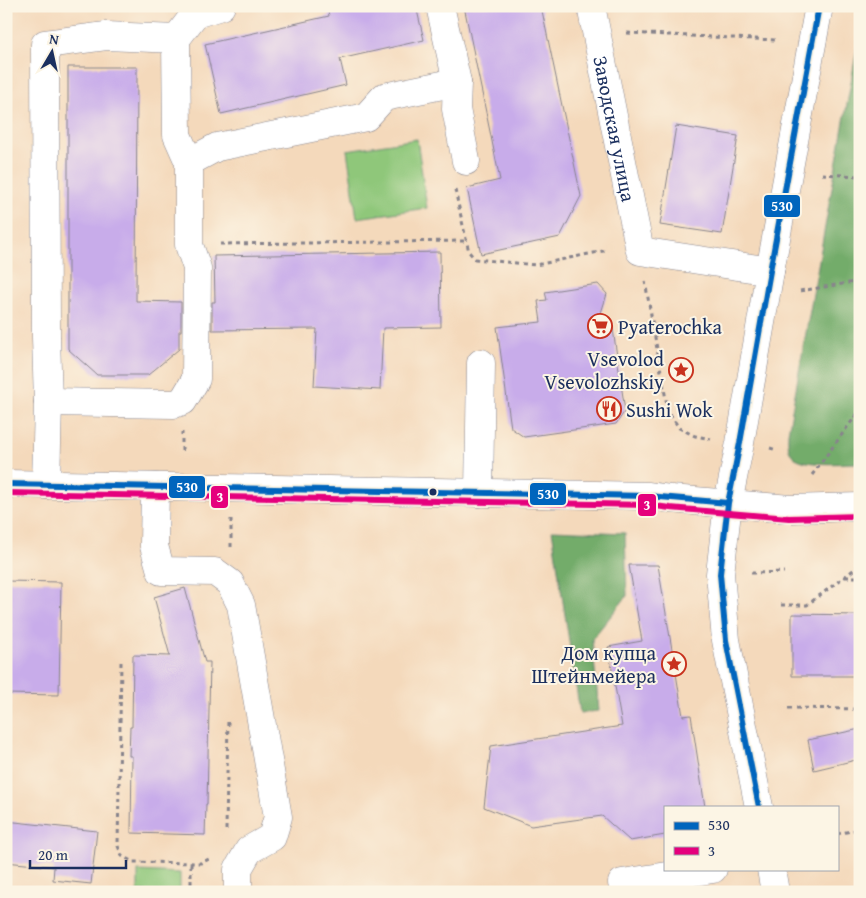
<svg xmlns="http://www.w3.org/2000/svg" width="866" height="898" font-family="'Gentium Book Plus',serif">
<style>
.green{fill:#8fc77a;stroke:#557b6c}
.forest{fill:#73ac6a;stroke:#476e64}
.building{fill:#c8acea}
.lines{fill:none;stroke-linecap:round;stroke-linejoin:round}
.minor-casing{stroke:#88848c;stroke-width:29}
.path{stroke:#88848c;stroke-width:3;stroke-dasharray:4 4;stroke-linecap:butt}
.minor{stroke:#fff;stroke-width:28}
.bus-1-casing{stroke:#fcf5e5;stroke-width:10}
.bus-2-casing{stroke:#fcf5e5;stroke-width:10}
.bus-1{stroke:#0065bd;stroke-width:6}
.bus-2{stroke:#e5007d;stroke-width:6}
.bus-dot{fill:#1b2f5e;stroke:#fcf5e5;stroke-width:2}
.labels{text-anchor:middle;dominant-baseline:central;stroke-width:4;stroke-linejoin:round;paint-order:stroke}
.street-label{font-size:20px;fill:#1b2f5e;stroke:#fcf5e5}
.poi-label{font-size:20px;fill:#1b2f5e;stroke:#fcf5e5;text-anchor:start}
.line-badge{stroke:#fcf5e5;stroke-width:2}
.badge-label{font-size:14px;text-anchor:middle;font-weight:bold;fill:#fff}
</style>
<rect width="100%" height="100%" fill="#fcf5e5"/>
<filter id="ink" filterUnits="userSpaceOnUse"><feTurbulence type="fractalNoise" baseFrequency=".02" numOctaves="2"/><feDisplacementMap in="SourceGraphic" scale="10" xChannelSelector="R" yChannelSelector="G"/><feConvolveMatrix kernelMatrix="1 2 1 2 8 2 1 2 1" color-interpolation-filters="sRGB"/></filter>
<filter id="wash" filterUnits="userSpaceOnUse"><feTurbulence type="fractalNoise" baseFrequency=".0096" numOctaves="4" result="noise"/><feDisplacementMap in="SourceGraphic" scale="20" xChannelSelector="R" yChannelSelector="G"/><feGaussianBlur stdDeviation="1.12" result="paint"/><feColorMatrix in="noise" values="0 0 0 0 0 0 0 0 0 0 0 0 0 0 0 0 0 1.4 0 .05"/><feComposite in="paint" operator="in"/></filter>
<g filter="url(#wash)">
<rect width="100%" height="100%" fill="#f4d9bb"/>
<path class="green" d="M417 139 427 208 357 218 347 150Z
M138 871 180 873V892H138Z"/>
<path class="forest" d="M860 32V463C844 463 804 467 793 456 787 449 788 441 788 433Z
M552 530 625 533 627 596 592 639 599 711 580 713Z"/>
<g id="blocks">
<path class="building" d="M327 6H416L424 40 340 59 346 85 221 114 205 44 329 16Z
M464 6H541L581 196 560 237 481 254 467 188 500 180Z
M68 67H137L136 301 181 302V331H179V349L148 375H97L68 349Z
M676 126 738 136 722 234 660 225Z
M440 252 441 327 383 328 380 390 314 386 317 329 212 330V302H215L214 256Z
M598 284 607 294 601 313 612 322 625 411 616 424 524 437 511 428 497 327 541 322 538 301 547 300 545 292Z
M629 565H658L683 716 691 715 705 807H665V835L630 841 602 816 531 826 484 807 491 746 622 726 608 647 642 641Z
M6 581 61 582 59 695 6 694Z
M185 588 205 662H210L207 804H206L205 835 131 833 132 756H129L130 727H132L133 655 170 656 154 597Z
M792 614 860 615V676H792Z
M860 729V759L814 770 808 740Z
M6 821 97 831 91 884 53 880 54 867 6 862Z"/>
</g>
</g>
<g filter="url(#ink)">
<use href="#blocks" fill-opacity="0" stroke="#88848c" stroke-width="1"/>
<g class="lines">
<defs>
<g id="minor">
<path d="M440 6 457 82 456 109 466 161"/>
<path id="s1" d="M591 6 640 251 770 271"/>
<path d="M189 162 217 147 366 117 384 97 457 82"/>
<path d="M48 402 46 337 45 44 106 36 176 39 195 14 221 6"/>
<path d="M6 484 649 496 671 499 790 509 860 507"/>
<path d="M46 485 48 402 174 404 183 401 196 379 197 268 189 245V162L177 135 176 39"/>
<path d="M155 487 154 546 161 571 215 572 230 583 241 605 278 817 272 837 249 850 238 869V892"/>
<path d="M479 493 481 363"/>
<path d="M759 807 726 640 720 574 728 503 740 443 770 271 819 6"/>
<path d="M771 869 775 892"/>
<path d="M622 883 713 869"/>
</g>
</defs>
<use href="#minor" class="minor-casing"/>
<path class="path" d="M627 33 776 40
M822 174 860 176
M455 190 469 252 475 259 536 265 608 250
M220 244 466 241
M645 281 668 411 679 428 695 436 711 439
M800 291 860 281
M770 448 777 450
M182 451V432
M812 475 860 410
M231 547V519
M751 573 784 572
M845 577H860
M781 605H807L860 565
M121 662 118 846 122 856 133 862 201 863 209 859
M788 708 860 709
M226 830 228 719
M837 834 860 829
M191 892V862"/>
<use href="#minor" class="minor"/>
<defs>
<path id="bus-1" d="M6 484 649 496 728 503
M759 807 726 640 720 574 728 503 740 443 770 271 819 6"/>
<path id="bus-2" d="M6 493 648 505 670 508 789 518 860 516"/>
</defs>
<use href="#bus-1" class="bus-1-casing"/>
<use href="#bus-2" class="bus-2-casing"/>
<use href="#bus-1" class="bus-1"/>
<use href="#bus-2" class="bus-2"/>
</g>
</g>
<defs>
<symbol id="supermarket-ring" viewBox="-11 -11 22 22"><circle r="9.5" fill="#fcf5e5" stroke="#c8321e" stroke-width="1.5"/><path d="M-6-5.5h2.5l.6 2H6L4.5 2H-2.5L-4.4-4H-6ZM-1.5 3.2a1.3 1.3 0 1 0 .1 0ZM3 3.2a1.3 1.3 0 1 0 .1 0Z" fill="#c8321e"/></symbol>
<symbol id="sight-ring" viewBox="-11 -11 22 22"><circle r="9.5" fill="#fcf5e5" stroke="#c8321e" stroke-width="1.5"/><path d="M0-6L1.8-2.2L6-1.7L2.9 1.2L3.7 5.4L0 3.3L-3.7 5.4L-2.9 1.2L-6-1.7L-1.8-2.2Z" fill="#c8321e"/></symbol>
<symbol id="restaurant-ring" viewBox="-11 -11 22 22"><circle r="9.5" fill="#fcf5e5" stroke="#c8321e" stroke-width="1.5"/><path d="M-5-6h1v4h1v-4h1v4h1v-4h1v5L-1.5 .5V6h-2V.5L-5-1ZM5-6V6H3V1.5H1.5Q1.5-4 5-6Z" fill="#c8321e"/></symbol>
</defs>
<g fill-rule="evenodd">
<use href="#supermarket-ring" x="586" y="312" width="28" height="28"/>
<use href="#sight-ring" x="667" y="356" width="28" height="28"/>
<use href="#restaurant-ring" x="595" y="395" width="28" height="28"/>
<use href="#sight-ring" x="660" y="650" width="28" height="28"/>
</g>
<circle class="bus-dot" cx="433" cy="492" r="4.5"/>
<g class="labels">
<g class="street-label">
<text stroke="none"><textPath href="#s1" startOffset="125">Заводская улица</textPath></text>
</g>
<g class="poi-label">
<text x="618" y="326">Pyaterochka</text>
<text x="664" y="358" text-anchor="end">Vsevolod<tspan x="664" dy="23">Vsevolozhskiy</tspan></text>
<text x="626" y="409">Sushi Wok</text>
<text x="656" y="652" text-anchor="end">Дом купца<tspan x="656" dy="23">Штейнмейера</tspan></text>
</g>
</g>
<g class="line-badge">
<rect x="763" y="194" width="38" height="24" rx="5" fill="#0065bd"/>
<rect x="168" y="475" width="38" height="24" rx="5" fill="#0065bd"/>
<rect x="529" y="482" width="38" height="24" rx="5" fill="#0065bd"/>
<rect x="210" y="485" width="19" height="24" rx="5" fill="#e5007d"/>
<rect x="637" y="493" width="20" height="24" rx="5" fill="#e5007d"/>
</g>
<g class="badge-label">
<text x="782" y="211">530</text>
<text x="187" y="492">530</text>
<text x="548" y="499">530</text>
<text x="220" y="502">3</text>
<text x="647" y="510">3</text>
</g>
<rect width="866" height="898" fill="none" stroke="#fcf5e5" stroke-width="25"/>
<rect x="664" y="806" width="175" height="65" fill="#fcf5e5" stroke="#a2a6af"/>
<rect x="674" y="822" width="25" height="8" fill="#0065bd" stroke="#a2a6af"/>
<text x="708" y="830" font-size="15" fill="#1b2f5e">530</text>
<rect x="674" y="847" width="25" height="8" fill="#e5007d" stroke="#a2a6af"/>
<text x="708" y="856" font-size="15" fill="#1b2f5e">3</text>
<g transform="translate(52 52) rotate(9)" stroke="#fcf5e5" stroke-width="4" paint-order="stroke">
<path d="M0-4L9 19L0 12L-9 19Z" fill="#1b2f5e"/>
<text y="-8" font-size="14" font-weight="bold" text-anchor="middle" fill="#1b2f5e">N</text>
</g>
<path d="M30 860v8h96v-8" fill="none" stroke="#1b2f5e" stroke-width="2.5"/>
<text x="38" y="860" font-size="15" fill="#1b2f5e" stroke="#fcf5e5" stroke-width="4" paint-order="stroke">20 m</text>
</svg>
